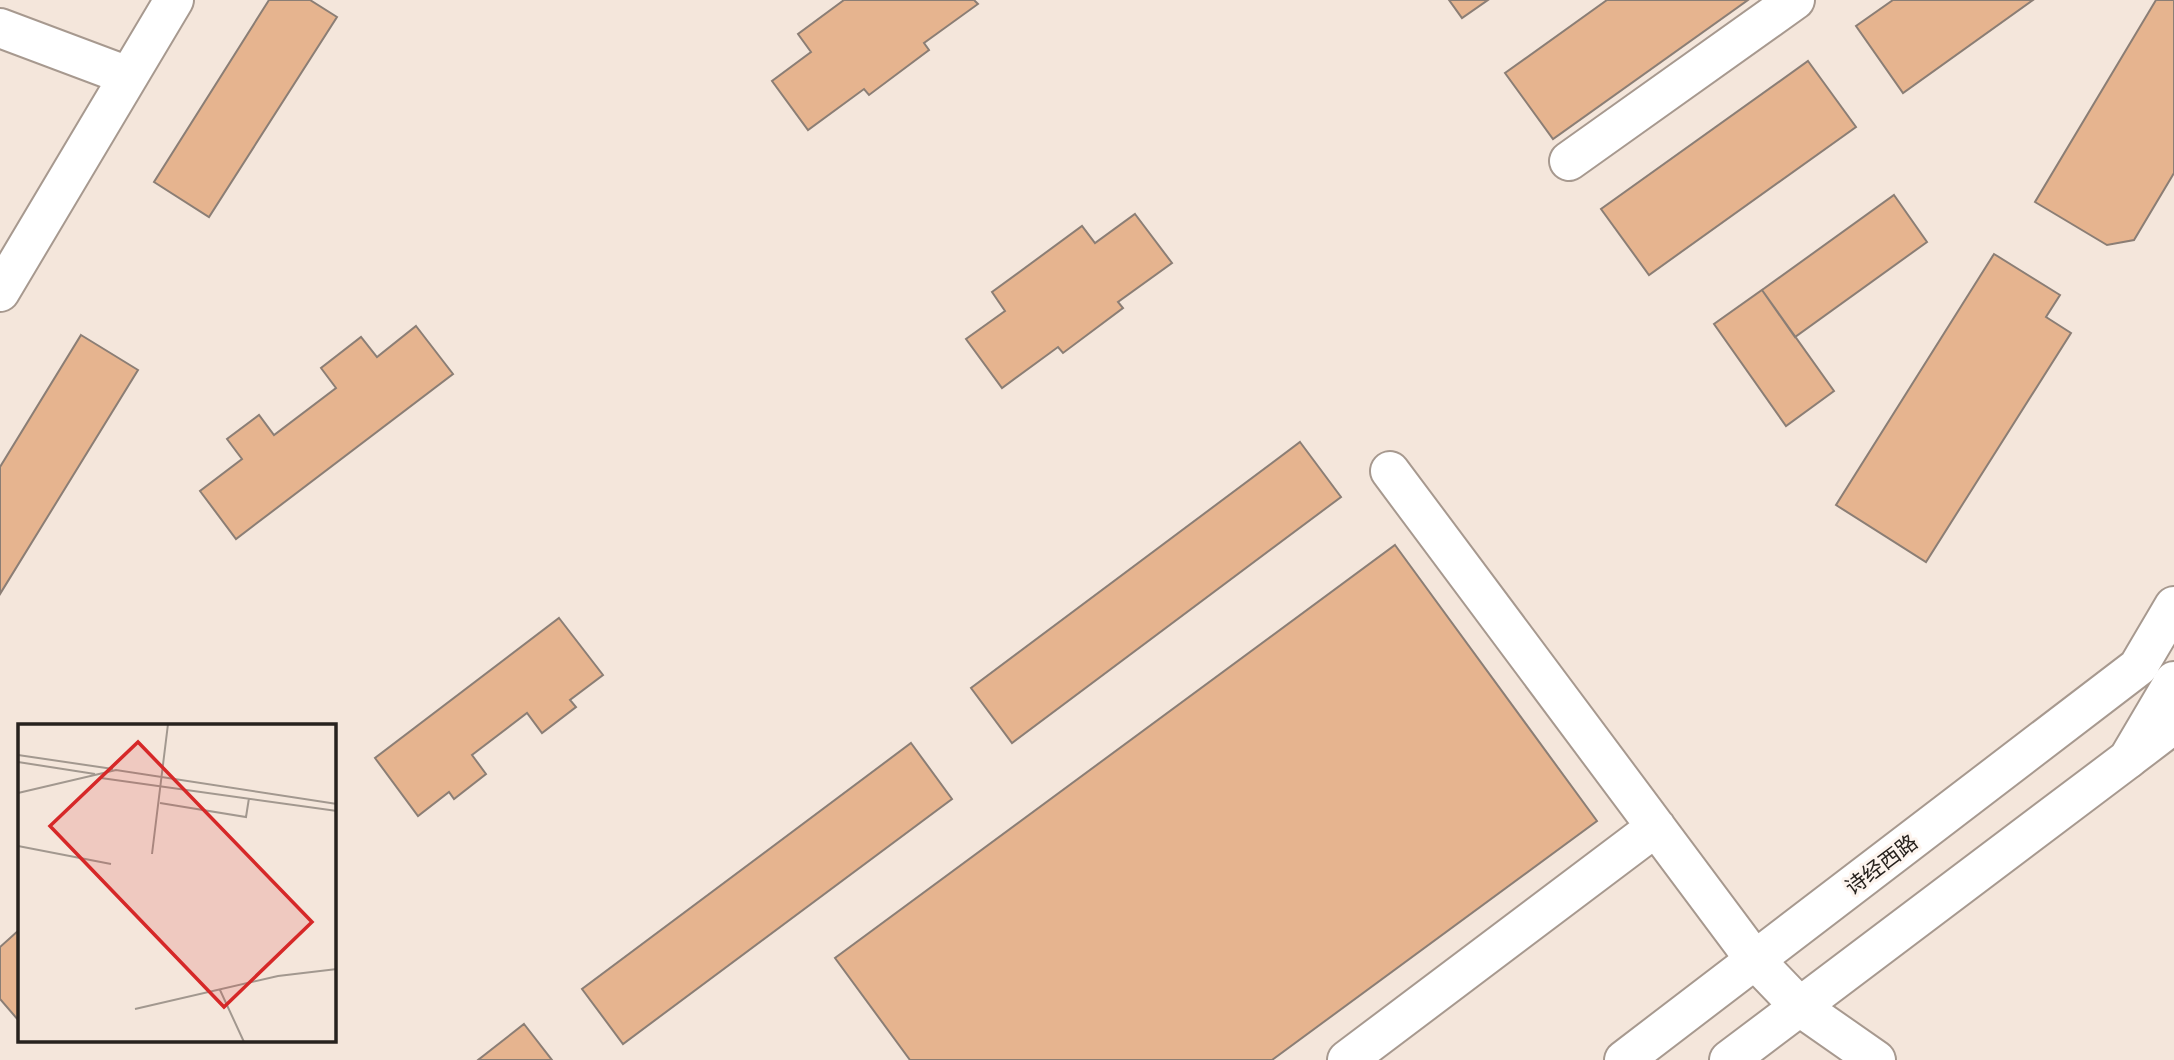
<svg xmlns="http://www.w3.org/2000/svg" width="2174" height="1060" font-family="'Titillium Web','Noto Sans SC',sans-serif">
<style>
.building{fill:#e6b48f;stroke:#8b7e75;stroke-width:2}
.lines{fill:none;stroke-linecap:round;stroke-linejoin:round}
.minor-casing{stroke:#a7998f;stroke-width:42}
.major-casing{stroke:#a7998f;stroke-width:42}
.highway-casing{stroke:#a7998f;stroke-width:42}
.minor{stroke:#fff;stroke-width:38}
.major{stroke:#fff;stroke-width:38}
.highway{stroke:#fff;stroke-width:38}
.labels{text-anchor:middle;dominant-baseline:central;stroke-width:6;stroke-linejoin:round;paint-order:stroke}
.street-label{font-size:21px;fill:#27221e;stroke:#fdf4ee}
.inset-road{fill:none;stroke:#a2988f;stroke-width:2}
.view{fill:#d62828;fill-opacity:0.15;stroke:#d62828;stroke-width:3.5}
.inset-edge{fill:none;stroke:#27221e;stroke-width:3.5}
</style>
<rect width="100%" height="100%" fill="#f4e6db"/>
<path class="building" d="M269 0H310L337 17 209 217 154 182Z
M844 0H974L978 4 924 43 929 50 869 95 864 89 808 130 772 81 811 52 798 34Z
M1449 0H1488L1462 18Z
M1607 0H1748L1553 139 1505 73Z
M1893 0H2033L1903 93 1856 26Z
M2156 0H2174V173L2134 240 2107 245 2035 202Z
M1808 61 1856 127 1649 275 1601 209Z
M1894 195 1927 242 1795 337 1762 290Z
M1135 214 1172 263 1118 302 1123 308 1063 353 1058 347 1002 388 966 339 1005 311 992 292 1082 226 1095 243Z
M1994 254 2060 295 2046 317 2071 333 1926 562 1836 505Z
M1762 290 1834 391 1786 426 1714 324Z
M416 326 453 374 236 539 200 491 242 459 227 439 259 415 274 435 336 388 321 368 361 337 377 357Z
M81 335 138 370 0 594V467Z
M1300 442 1341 497 1012 743 971 688Z
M1395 545 1597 821 1272 1060H910L835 958Z
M559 618 603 675 570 700 576 707 542 733 527 713 472 755 486 774 454 799 449 792 418 816 375 758Z
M911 743 952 799 623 1044 582 989Z
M19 930V1021L0 999V947Z
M524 1024 552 1060H478Z"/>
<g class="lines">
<defs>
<path id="minor" d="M0 28 128 76
M1569 161 1795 0
M0 292 174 0
M1390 471 1755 960 1800 1007 1876 1060
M1347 1060 1656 827"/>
<path id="major" d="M2128 759 2174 724"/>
<path id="highway" d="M1624 1060 2138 667 2174 606
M1729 1060 2128 759 2174 681"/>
</defs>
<use href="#minor" class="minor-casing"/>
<use href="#major" class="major-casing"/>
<use href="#highway" class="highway-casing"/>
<use href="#minor" class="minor"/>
<use href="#major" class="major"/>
<use href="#highway" class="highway"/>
</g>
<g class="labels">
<g class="street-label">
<text transform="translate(1881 864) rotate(-37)">诗经西路</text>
</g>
</g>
<g transform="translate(18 724)">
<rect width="318" height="318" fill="#f4e6db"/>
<path class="inset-road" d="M0 31 95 45M0 38 77 50M83 54 319 87M0 69 98 46 319 80M142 79 228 93 231 74M0 122 93 140M134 130 150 0M202 266 226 318M117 285 260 252 319 245"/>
<path class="view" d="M120 18 294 198 206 283 32 102Z"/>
<rect width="318" height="318" class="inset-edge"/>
</g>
</svg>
